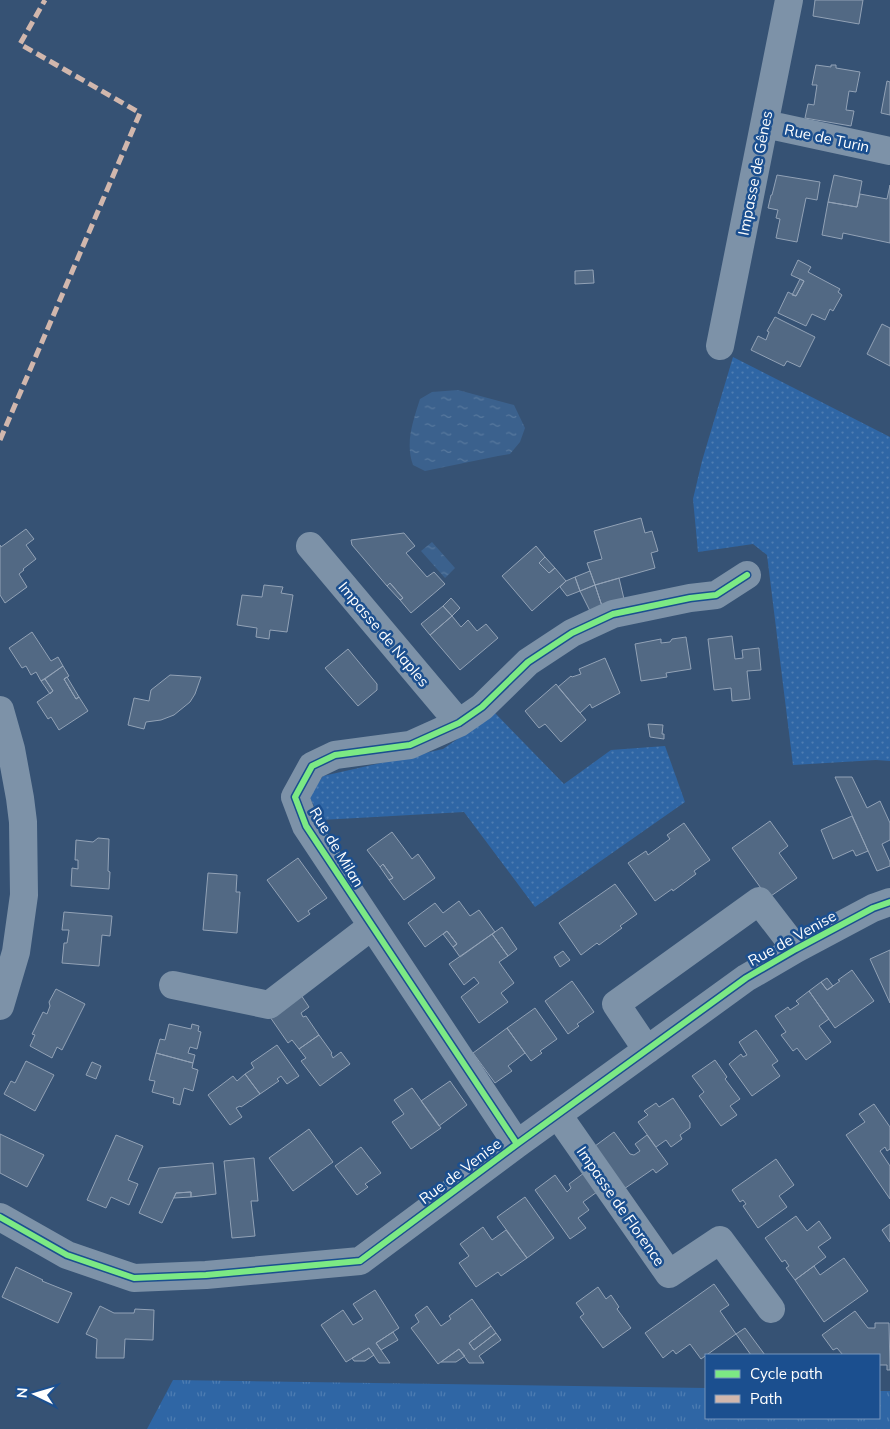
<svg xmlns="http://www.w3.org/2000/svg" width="890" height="1429" font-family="Mulish,sans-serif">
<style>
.grass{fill:url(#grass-tufts)}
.park{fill:url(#park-dots)}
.water{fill:url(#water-ripples)}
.building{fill:#526984;stroke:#92a2b6}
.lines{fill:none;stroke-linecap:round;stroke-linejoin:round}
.minor{stroke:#7d92a8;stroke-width:28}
.quiet{stroke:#d1b7ad;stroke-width:5;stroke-dasharray:10 5;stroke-linecap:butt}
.cycleway-casing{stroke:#1b4f8f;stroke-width:9}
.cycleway{stroke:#7ce984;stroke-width:6}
.labels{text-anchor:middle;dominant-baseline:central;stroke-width:5;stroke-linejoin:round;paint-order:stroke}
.street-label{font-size:15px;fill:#fff;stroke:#1b4f8f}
</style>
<defs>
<pattern id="grass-tufts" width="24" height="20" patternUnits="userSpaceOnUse" patternTransform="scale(1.25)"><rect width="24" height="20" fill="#2f66a5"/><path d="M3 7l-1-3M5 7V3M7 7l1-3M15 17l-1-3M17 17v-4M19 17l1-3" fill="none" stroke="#4e7db2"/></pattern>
<pattern id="park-dots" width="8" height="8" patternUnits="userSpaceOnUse" patternTransform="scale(1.25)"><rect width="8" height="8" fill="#2f66a5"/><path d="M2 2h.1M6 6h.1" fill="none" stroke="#4e7db2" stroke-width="1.8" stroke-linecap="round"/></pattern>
<pattern id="water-ripples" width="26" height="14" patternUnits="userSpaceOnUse" patternTransform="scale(1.25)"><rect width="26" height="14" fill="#3b618d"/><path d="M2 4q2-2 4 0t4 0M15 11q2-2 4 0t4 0" fill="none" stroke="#58799e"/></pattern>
</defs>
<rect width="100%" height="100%" fill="#365274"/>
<path class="grass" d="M173 1380 706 1388V1418H879V1391H890V1429H147Z"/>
<path class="park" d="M733 357 890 437V761L876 760 793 765 767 555 753 544 698 552 693 499 702 461Z
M495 713 564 784 611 750 665 746 685 802 535 907 464 812 321 820 309 796 323 776 443 749Z"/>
<path class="water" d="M458 390 514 405 525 428 520 442 510 454 498 456 425 471 413 465C405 443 413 421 420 399L432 392Z
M432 542 455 568 445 578 421 551Z"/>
<path class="building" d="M815 0H863L859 24 813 16Z
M816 65 831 67V65H836V68L860 72 856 92 849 91 846 110 854 111 851 126 805 118 808 104 814 105 817 85H812Z
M887 81 890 82V115L881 113Z
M777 175 820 182 817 200 806 198 797 242 776 238 780 219 776 218 778 210 768 208 771 195H772Z
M834 175 862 181 857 207 828 202Z
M890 185V243L843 233 842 239 822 235 828 202 857 207 860 194 887 199Z
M798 260 811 267 808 272 840 289 838 292 842 295 833 311 830 309 825 320 812 314 806 326 778 313 788 292 796 296 804 281 791 275Z
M593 270 594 283 575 284V271Z
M800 279 804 281 796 296 792 295Z
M775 317 815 337 800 367 787 361 784 366 751 350 758 336 766 340 769 332 767 331Z
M882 324 890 328V366L867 354Z
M641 518 645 533 652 531 658 551 651 553 655 568 595 585 587 563 602 559 594 531Z
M26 529 34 539 26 545 36 559 23 569 24 570 19 574 27 587 5 603 0 595V545L1 547Z
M404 533 415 546 406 553 427 577 434 572 445 584 411 613 400 600 403 598 390 583 387 586 352 545 351 540Z
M536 546 545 557 539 563 549 573 555 568 566 581 532 611 502 576Z
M545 557 555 568 549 573 539 563Z
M590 571 595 585 580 591 575 577Z
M575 577 580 591 567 596 560 587 566 581Z
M619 578 624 599 602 606 595 585Z
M390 583 403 598 400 600 387 586Z
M264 585 283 587 281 593 293 595 287 632 270 630 269 639 256 637 257 628 237 625 242 595 262 597Z
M595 585 602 606 590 611 580 591Z
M451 598 460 608 452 616 443 606Z
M443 606 452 616 430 635 421 624Z
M452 616 461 627 468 620 477 631 486 624 498 638 460 670 430 635Z
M32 632 51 661 58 657 63 666 41 681 36 672 31 675 26 666 22 668 9 648Z
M732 636 735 659 743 658 742 650 759 648 761 670 747 671 750 699 732 701 731 688 714 690 708 639Z
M686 637 691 669 666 673 667 677 641 681 635 644 661 639V643L670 642 672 639Z
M348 649 377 684V690L358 706 325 668Z
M605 658 620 693 592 708 590 704 580 713 558 687 571 676 572 677 581 674 579 669Z
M63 666 69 676 64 679 76 699 79 697 88 711 59 730 51 717 48 719 37 702 53 691 45 679Z
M170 675 201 677 195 694 190 702 174 715 161 720 146 722 144 729 128 725 134 698 149 701 151 690Z
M67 677 79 697 76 699 64 679Z
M45 679 53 691 50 694 41 681Z
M556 684 586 720 561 742 545 724 539 728 525 711Z
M648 724 663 725 662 734H664V739L650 737Z
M835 777H852L867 808 880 801 890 823V840L882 844 890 862V866L877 871Z
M852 816 868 851 856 856 853 850 833 859 821 830Z
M770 821 788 846 779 853 797 878 768 898 732 848Z
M684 823 710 860 694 871 696 874 673 891 672 889 655 901 628 863 646 851 648 855 670 839 667 835Z
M392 832 412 859 418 854 435 878 404 900 389 880 393 878 383 864 380 867 367 850Z
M98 838 109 839 108 871 110 872 109 889 71 886 72 868 78 869V860H75L76 840 93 842Z
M298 858 327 898 308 911 310 914 298 922 267 880Z
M383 864 393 878 389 880 380 867Z
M208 873 237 875 236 892H240L237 933 203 930Z
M615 884 637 914 620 926 622 928 599 945 597 943 581 955 559 923Z
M459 901 470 916 479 910 495 932 460 957 453 947 457 944 447 931 425 947 408 923 435 903 443 913Z
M64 912 112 916 110 936 102 935 99 966 62 963 64 943H67L69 930H62Z
M502 927 517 949 508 956 492 934Z
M447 931 457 944 453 947 443 934Z
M492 934 508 956 499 962 514 983 501 993 508 1002 479 1023 461 997 479 983 474 977 464 985 449 964Z
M890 950V1003L870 959Z
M563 951 570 960 560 967 554 957Z
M852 970 874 1001 835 1028 809 991 821 982 827 990 840 981 838 980Z
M827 978 833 986 827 990 821 982Z
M572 981 594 1012 577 1024 579 1026 568 1034 545 1001Z
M56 989 85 1004 62 1050 57 1047 52 1058 30 1046 35 1035 32 1034 43 1012 47 1014 50 1006 49 1002Z
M809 991 829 1019 819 1026 831 1042 806 1060 797 1048 793 1051 781 1035 786 1032 775 1016 788 1007 790 1010 799 1004 796 1001Z
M301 995 309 1007 301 1013 303 1017 306 1016 319 1035 299 1049 292 1040 288 1043 270 1017Z
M535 1008 557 1039 540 1051 542 1053 531 1061 507 1028Z
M169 1024 191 1029 192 1024 199 1026 198 1031 201 1032 197 1049 190 1047 188 1053 195 1055 193 1063 156 1053 160 1039 165 1040Z
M507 1028 525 1053 508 1066 512 1071 495 1083 473 1053Z
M756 1030 778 1061 772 1065 780 1076 752 1096 729 1064 741 1054 743 1057 747 1055 739 1042Z
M319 1035 332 1053 331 1054 333 1058 341 1052 350 1064 320 1086 301 1061 306 1058 299 1049Z
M277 1045 299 1076 287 1084 281 1076 277 1079 279 1081 260 1094 245 1074 254 1068 251 1063Z
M156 1053 193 1063 192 1068 198 1070 193 1091 184 1088 180 1105 173 1103 174 1098 152 1092 155 1081 149 1080Z
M715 1060 727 1077 725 1079 740 1099 730 1106 737 1115 721 1126 699 1096 704 1092 692 1076Z
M26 1061 54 1075 35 1111 4 1094 11 1081 15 1083Z
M92 1062 101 1066 96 1079 86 1075Z
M245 1074 260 1094 241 1107 240 1106 236 1108 242 1117 230 1125 208 1095 233 1076 237 1081Z
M450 1081 467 1105 439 1126 421 1101Z
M412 1088 441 1128 411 1149 392 1122 404 1114 394 1100Z
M673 1098 690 1123V1128L680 1135 682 1139 671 1147 666 1140 656 1147 638 1122 648 1115 644 1111 656 1103 659 1107Z
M874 1104 890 1127V1149L887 1151 885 1147 880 1151 890 1166V1199L846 1135 865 1122 859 1114Z
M309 1129 333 1162 293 1191 269 1158Z
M614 1132 630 1154 634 1155 640 1151 635 1144 647 1135 668 1164 656 1173 653 1169 621 1191 591 1149Z
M0 1134 44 1155 27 1187 0 1173Z
M116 1135 143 1146 128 1180 138 1184 129 1205 111 1197 106 1208 87 1200Z
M361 1147 381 1173 365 1184 368 1187 357 1195 335 1166Z
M254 1158 258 1201H251L255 1236 232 1238 224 1161Z
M776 1159 794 1185 779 1196 787 1207 758 1228 743 1206 746 1204 743 1200 740 1202 732 1190Z
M213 1163 216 1194 191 1197V1192L176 1193 162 1223 139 1213 159 1168Z
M584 1173 597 1192 583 1202 589 1210 578 1218 586 1228 570 1239 535 1190 555 1175 567 1192 571 1188 569 1184Z
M191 1192V1197L174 1198 176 1193Z
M525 1197 554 1238 527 1258 497 1217Z
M796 1216 807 1231 819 1221 831 1238 818 1247 826 1257 795 1280 786 1268 789 1266 785 1260 782 1262 765 1238Z
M890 1224V1242L882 1230Z
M483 1227 492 1240 506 1230 527 1258 501 1276 498 1272 476 1287 459 1263 469 1256 460 1244Z
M844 1258 868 1291 824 1322 795 1280 814 1266 820 1275Z
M16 1267 43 1280 42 1281 72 1293 58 1323 2 1297Z
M714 1284 729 1305 720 1311 736 1334 701 1359 690 1344 676 1354 673 1350 663 1358 645 1333Z
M598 1287 606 1299 611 1295 619 1307 617 1309 631 1328 603 1348 580 1317 584 1314 576 1303Z
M375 1290 399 1328 376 1343 390 1363H379L369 1348 346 1362 321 1325 343 1310 353 1325 363 1319 353 1304Z
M472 1299 491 1326 469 1343 474 1350 496 1333 501 1340 479 1356 484 1363H469L459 1349 438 1364 411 1328 419 1322 415 1315 427 1306 441 1326 451 1319 449 1316Z
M100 1306 114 1313H134L135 1309 154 1310 153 1340 125 1339 124 1358H96L97 1339 86 1334Z
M855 1311 868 1328H875V1323H889L890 1370H887V1365H879V1355H843L837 1348 833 1350 822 1335Z
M491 1326 496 1333 474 1350 469 1343Z
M745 1328 765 1355H751L736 1334Z
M393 1332 398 1340 381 1350 376 1343Z
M369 1348 374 1355 365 1361H354L352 1358Z
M459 1349 465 1356 456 1362H441Z"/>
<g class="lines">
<path class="minor" d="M765 124 890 151
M720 346 789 0
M310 546 459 723
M0 710 11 749 20 798 23 822 24 895 16 952 0 1006
M173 985 269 1005 372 926
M647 1050 616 1004 759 901 796 949
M558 1115 669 1274 720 1240 771 1309
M517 1144 306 826 295 797 312 766 335 755 410 745 459 723 482 707 528 662 572 633 613 614 690 598 716 595 747 575
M0 1217 67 1255 134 1278 206 1275 360 1261 517 1144 746 978 796 949 873 908 890 902"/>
<path class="quiet" d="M0 440 140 113 20 44 45 0"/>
<defs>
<path id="cycleway" d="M517 1144 306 826 295 797 312 766 335 755 410 745 459 723 482 707 528 662 572 633 613 614 690 598 716 595 747 575
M0 1217 67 1255 134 1278 206 1275 360 1261 517 1144 746 978 796 949 873 908 890 902"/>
</defs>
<use href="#cycleway" class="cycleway-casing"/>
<use href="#cycleway" class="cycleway"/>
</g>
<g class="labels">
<g class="street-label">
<text transform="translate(827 138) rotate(12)">Rue de Turin</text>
<text transform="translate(755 173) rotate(-79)">Impasse de Gênes</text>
<text transform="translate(384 634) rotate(50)">Impasse de Naples</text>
<text transform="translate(337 847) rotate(59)">Rue de Milan</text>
<text transform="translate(792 938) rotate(-29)">Rue de Venise</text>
<text transform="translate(460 1171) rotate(-37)">Rue de Venise</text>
<text transform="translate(621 1206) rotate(55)">Impasse de Florence</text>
</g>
</g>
<rect x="705" y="1354" width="175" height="65" fill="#1b4f8f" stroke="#7695bc"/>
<rect x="715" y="1370" width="25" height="8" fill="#7ce984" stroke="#7695bc"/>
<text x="750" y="1379" font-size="15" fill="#ffffff">Cycle path</text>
<rect x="715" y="1395" width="25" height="8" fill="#d1b7ad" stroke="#7695bc"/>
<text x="750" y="1404" font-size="15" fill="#ffffff">Path</text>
<g transform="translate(35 1394) rotate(275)" stroke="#1b4f8f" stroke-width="4" paint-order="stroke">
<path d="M0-4L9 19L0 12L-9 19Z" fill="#ffffff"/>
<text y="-8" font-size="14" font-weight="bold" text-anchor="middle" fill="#ffffff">N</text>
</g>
</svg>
